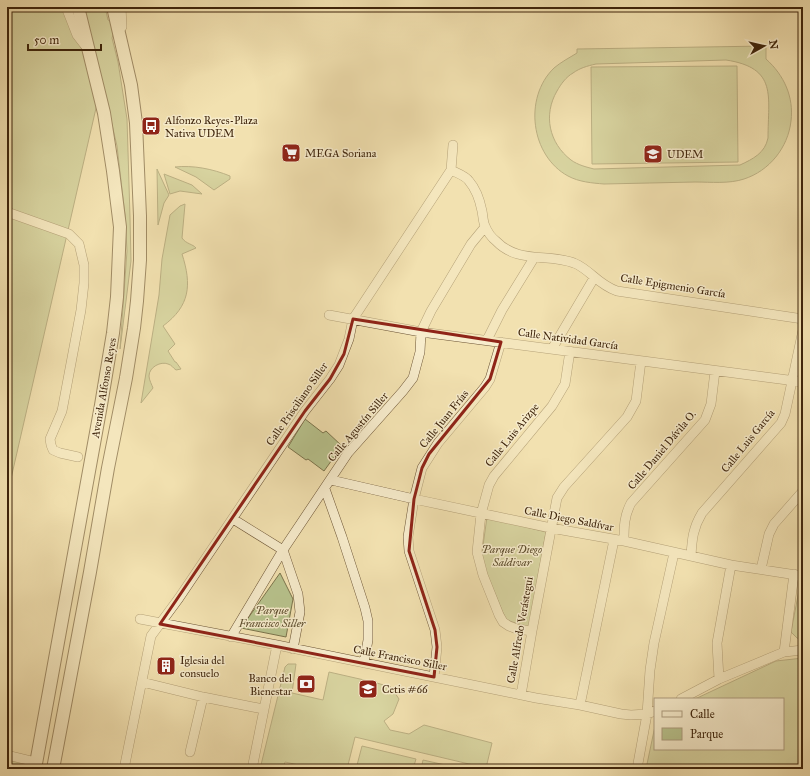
<svg xmlns="http://www.w3.org/2000/svg" width="810" height="776" font-family="'IM FELL Great Primer',serif">
<style>
.green{fill:#b8c38d;stroke:#7b744c;fill-rule:evenodd}
.lines{fill:none;stroke-linecap:round;stroke-linejoin:round}
.minor-casing{stroke:#6b5334;stroke-width:10}
.secondary-casing{stroke:#3e240b;stroke-width:14}
.minor{stroke:#f7eccc;stroke-width:9}
.secondary{stroke:#f7eccc;stroke-width:12}
.marked{fill:none;stroke:#8f2418;stroke-width:3;stroke-linejoin:round}
.labels{text-anchor:middle;dominant-baseline:central;stroke-width:3;stroke-linejoin:round;paint-order:stroke}
.poi-label{font-size:11px;fill:#3e240b;stroke:#f7eccc;text-anchor:start}
.street-label{font-size:11px;fill:#3e240b;stroke:#f7eccc}
.park-label{font-size:11px;font-style:italic;fill:#5c4c2c;stroke:#f7eccc}
</style>
<rect width="100%" height="100%" fill="#f2e1b0"/>
<filter id="stains"><feTurbulence type="fractalNoise" baseFrequency=".005" numOctaves="4"/><feColorMatrix values="0 0 0 0 .2 0 0 0 0 .09 0 0 0 0 .02 0 0 0 .5 -.17"/></filter>
<radialGradient id="worn" r=".72"><stop offset=".6" stop-color="#630" stop-opacity="0"/><stop offset="1" stop-color="#630" stop-opacity=".3"/></radialGradient>
<path class="green" d="M7 7H82L85 9V7H105L108 20 116 24 112 38 118 62 127 119 130 217 131 261 120 349 127 251 125 215 117 146 102 82 7 496Z
M766 46V59C784 75 794 97 791 121 788 148 769 171 744 179 729 184 711 182 695 182 665 183 634 183 604 184 592 183 579 182 568 176 531 156 523 98 554 68 561 62 569 58 577 53V49ZM726 60C778 68 768 96 768 138 765 153 753 159 740 165L594 169C586 167 578 165 571 160 549 143 543 115 557 91 561 84 566 77 573 73 580 68 587 66 596 64Z
M737 66 738 162 592 164 591 67Z
M175 167C193 165 213 169 230 176V179L214 190 196 177Z
M157 169 169 195 164 203 158 225Z
M164 174 192 185 202 194 180 191 170 194Z
M185 204 182 238C186 244 193 244 196 248L182 254C192 285 190 306 163 326L175 344 168 351 175 362H176L181 369 176 370C173 368 172 365 168 364 161 361 149 367 149 376 149 380 152 385 153 388L141 403 159 295 162 259 170 215 180 206Z
M305 419 323 433 326 431 342 446 324 471 308 459 306 460 288 447Z
M487 517 546 532 529 627 506 620 481 560Z
M280 573 293 599 286 637 241 628Z
M800 585H803V641L797 638 791 632Z
M803 658V769H646L655 726V749H783V699H695L776 661Z
M288 664H296L292 693 323 700 329 672 373 682 391 687 399 699 393 714 384 721 390 730 409 734 424 725 492 743 486 768 355 737 347 769H317L285 762 283 769H260L285 667Z
M362 746 416 759 413 769H356Z
M7 759 29 763 27 769H7Z
M423 760 463 769H421Z"/>
<g class="lines">
<defs>
<path id="minor" d="M66 7 77 35 87 48
M121 7 122 27
M451 170C457 173 466 176 469 181 476 189 480 201 482 211 483 216 483 222 485 226 487 231 492 238 496 241 518 264 548 253 574 263 591 270 597 284 617 291L803 319
M7 212 69 234 79 244 84 265V283L81 310 62 411 50 439 51 445 53 450 60 453 78 457
M329 315 421 332 803 382
M487 340 502 310 534 258
M552 349 594 278
M331 480 414 499 551 528 624 541 731 565 803 576
M325 489 342 537 365 608 368 621V640L364 663
M233 519 283 550 298 594 300 612 293 649
M624 541C624 527 624 516 631 503L705 420 711 404 715 371
M691 556C692 539 693 528 702 513L781 423 785 414 803 330
M761 569 769 534 774 524 803 491
M140 619 277 645 536 698 580 705 621 714 631 715 647 714 655 711
M532 631 517 629 509 626 503 622 499 615 483 575 477 552 481 514 489 485 494 476 552 406 565 384 570 351
M231 637 283 550 348 453 403 391 413 378 420 352 421 332 431 311 471 244 485 227
M784 652 794 574
M434 677 437 647 435 630 409 551 408 537 414 499 422 468 438 443 485 387 490 379 501 342
M719 679 717 643 731 565
M142 682 203 697 263 709
M521 695 532 631 557 498 564 487 627 417 636 401 641 361
M681 699 719 679 784 652 803 650
M580 705 614 540
M190 752 203 697
M7 755 36 762
M124 769 151 636 179 598 305 411 330 379 339 365 349 339 353 319 451 170 453 145
M252 769 277 645
M637 769 647 714 650 670 654 643 674 553"/>
<path id="secondary" d="M35 769 101 405 113 333 117 297 120 227 113 171 104 113 78 7
M53 769 90 572 108 468 126 378 134 328 137 301 140 260V216L136 123 131 85 113 7"/>
</defs>
<use href="#minor" class="minor-casing"/>
<use href="#secondary" class="secondary-casing"/>
<use href="#minor" class="minor"/>
<use href="#secondary" class="secondary"/>
</g>
<path d="M0 0H810V776H0ZM353 319 501 342 490 379 429 454 422 468 414 499 409 551 435 630 437 647 434 677 160 624 305 411 330 379 344 354Z" fill="#f2e1b0" fill-opacity=".55" fill-rule="evenodd"/>
<path class="marked" d="M353 319 501 342 490 379 429 454 422 468 414 499 409 551 435 630 437 647 434 677 160 624 305 411 330 379 344 354Z"/>
<defs>
<symbol id="bus-square" viewBox="-11 -11 22 22"><rect x="-9" y="-9" width="18" height="18" rx="4" fill="#8f2418" stroke="#f7eccc"/><path d="M-5-6H5V4H4V6H2V4H-2V6H-4V4H-5ZM-3.5-4V0h7V-4ZM-3.5 1.2v1.5H-2V1.2ZM2 1.2v1.5H3.5V1.2Z" fill="#fff"/></symbol>
<symbol id="supermarket-square" viewBox="-11 -11 22 22"><rect x="-9" y="-9" width="18" height="18" rx="4" fill="#8f2418" stroke="#f7eccc"/><path d="M-6-5.5h2.5l.6 2H6L4.5 2H-2.5L-4.4-4H-6ZM-1.5 3.2a1.3 1.3 0 1 0 .1 0ZM3 3.2a1.3 1.3 0 1 0 .1 0Z" fill="#fff"/></symbol>
<symbol id="university-square" viewBox="-11 -11 22 22"><rect x="-9" y="-9" width="18" height="18" rx="4" fill="#8f2418" stroke="#f7eccc"/><path d="M0-5L7-2L0 1L-7-2ZM-4 1L0 2.5L4 1V4Q0 6-4 4Z" fill="#fff"/></symbol>
<symbol id="building-square" viewBox="-11 -11 22 22"><rect x="-9" y="-9" width="18" height="18" rx="4" fill="#8f2418" stroke="#f7eccc"/><path d="M-4-6H4V6H1V3H-1V6H-4ZM-2.5-4.3h1.7v1.8h-1.7ZM.8-4.3h1.7v1.8H.8ZM-2.5-1h1.7V.8h-1.7ZM.8-1h1.7V.8H.8Z" fill="#fff"/></symbol>
<symbol id="bank-square" viewBox="-11 -11 22 22"><rect x="-9" y="-9" width="18" height="18" rx="4" fill="#8f2418" stroke="#f7eccc"/><path d="M-6-4H6V4H-6ZM0-2.3a2.3 2.3 0 1 0 0 4.6a2.3 2.3 0 1 0 0-4.6Z" fill="#fff"/></symbol>
<symbol id="school-square" viewBox="-11 -11 22 22"><rect x="-9" y="-9" width="18" height="18" rx="4" fill="#8f2418" stroke="#f7eccc"/><path d="M0-5L7-2L0 1L-7-2ZM-4 1L0 2.5L4 1V4Q0 6-4 4Z" fill="#fff"/></symbol>
</defs>
<g fill-rule="evenodd">
<use href="#bus-square" x="140" y="115" width="22" height="22"/>
<use href="#supermarket-square" x="280" y="142" width="22" height="22"/>
<use href="#university-square" x="642" y="143" width="22" height="22"/>
<use href="#building-square" x="155" y="655" width="22" height="22"/>
<use href="#bank-square" x="295" y="673" width="22" height="22"/>
<use href="#school-square" x="357" y="678" width="22" height="22"/>
</g>
<g class="labels">
<g class="poi-label">
<text x="165" y="120">Alfonzo Reyes-Plaza<tspan x="165" dy="13">Nativa UDEM</tspan></text>
<text x="305" y="153">MEGA Soriana</text>
<text x="667" y="154">UDEM</text>
<text x="180" y="660">Iglesia del<tspan x="180" dy="13">consuelo</tspan></text>
<text x="292" y="678" text-anchor="end">Banco del<tspan x="292" dy="13">Bienestar</tspan></text>
<text x="382" y="689">Cetis #66</text>
</g>
<g class="street-label">
<text transform="translate(673 286) rotate(9)">Calle Epigmenio García</text>
<text transform="translate(568 339) rotate(8)">Calle Natividad García</text>
<text transform="translate(104 388) rotate(-80)">Avenida Alfonso Reyes</text>
<text transform="translate(297 404) rotate(-55)">Calle Prisciliano Siller</text>
<text transform="translate(444 419) rotate(-51)">Calle Juan Frías</text>
<text transform="translate(358 427) rotate(-50)">Calle Agustín Siller</text>
<text transform="translate(512 435) rotate(-51)">Calle Luis Arizpe</text>
<text transform="translate(748 441) rotate(-51)">Calle Luis García</text>
<text transform="translate(662 450) rotate(-50)">Calle Daniel Dávila O.</text>
<text transform="translate(569 519) rotate(11)">Calle Diego Saldívar</text>
<text transform="translate(520 630) rotate(-80)">Calle Alfredo Verástegui</text>
<text transform="translate(400 658) rotate(11)">Calle Francisco Siller</text>
</g>
<g class="park-label">
<text x="512" y="549">Parque Diego<tspan x="512" dy="13">Saldivar</tspan></text>
<text x="272" y="610">Parque<tspan x="272" dy="13">Francisco Siller</tspan></text>
</g>
</g>
<rect width="810" height="776" fill="none" stroke="#f2e1b0" stroke-width="24"/>
<rect x="8" y="8" width="794" height="760" fill="none" stroke="#3e240b" stroke-width="2"/>
<rect x="12" y="12" width="786" height="752" fill="none" stroke="#3e240b"/>
<rect x="654" y="698" width="130" height="52" fill="#f7eccc" stroke="#ad9c7f"/>
<rect x="662" y="711" width="20" height="6" fill="#f7eccc" stroke="#ad9c7f"/>
<text x="690" y="718" font-size="12" fill="#3e240b">Calle</text>
<rect x="662" y="728" width="20" height="12" fill="#b8c38d" stroke="#ad9c7f"/>
<text x="690" y="738" font-size="12" fill="#3e240b">Parque</text>
<g transform="translate(764 46) rotate(82)" stroke="#f7eccc" stroke-width="3" paint-order="stroke">
<path d="M0-3L7 15L0 10L-7 15Z" fill="#3e240b"/>
<text y="-6" font-size="11" font-weight="bold" text-anchor="middle" fill="#3e240b">N</text>
</g>
<path d="M28 44v6h73v-6" fill="none" stroke="#3e240b" stroke-width="2"/>
<text x="34" y="44" font-size="12" fill="#3e240b" stroke="#f7eccc" stroke-width="3" paint-order="stroke">50 m</text>
<rect width="100%" height="100%" filter="url(#stains)"/>
<rect width="100%" height="100%" fill="url(#worn)"/>
</svg>
